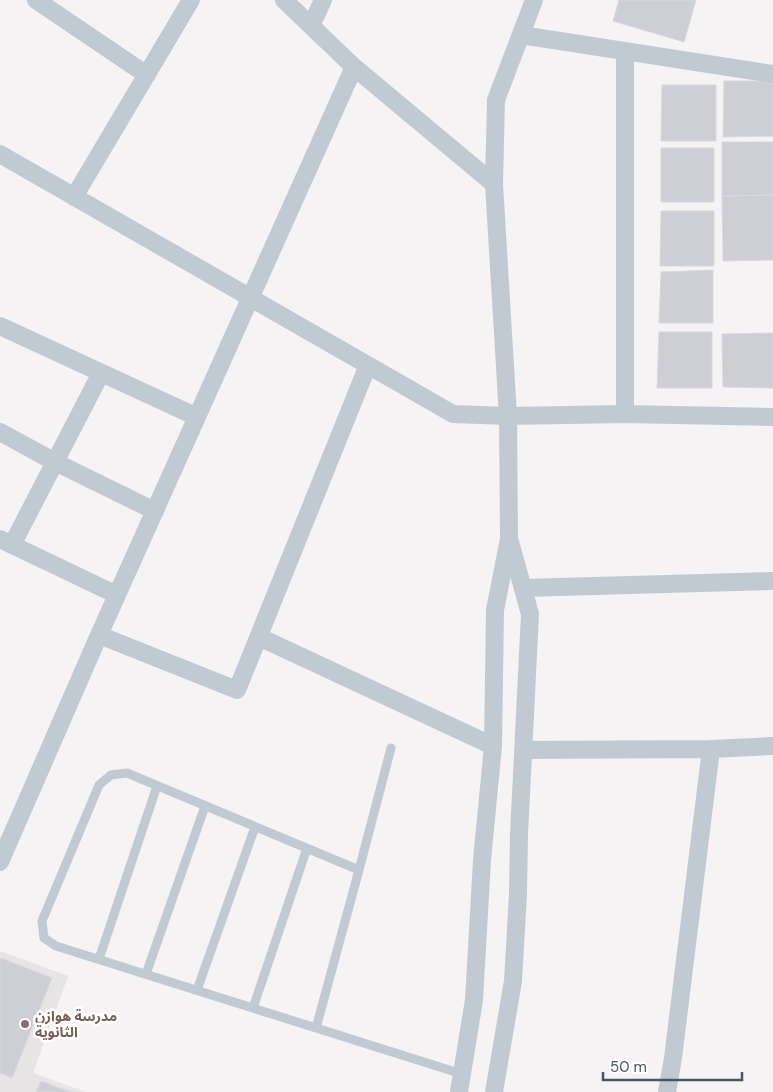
<svg xmlns="http://www.w3.org/2000/svg" width="773" height="1092" font-family="'DM Sans','Noto Sans Arabic',sans-serif">
<style>
.education{fill:#e6e4e5}
.building{fill:#cdcfd5;stroke:#d7d9de}
.lines{fill:none;stroke-linecap:round;stroke-linejoin:round}
.lane{stroke:#c1cad2;stroke-width:9}
.street{stroke:#c1cad2;stroke-width:18}
.education-dot{fill:#8d6e63;stroke:#fff;stroke-width:2}
.labels{text-anchor:middle;dominant-baseline:central;stroke-width:5;stroke-linejoin:round;paint-order:stroke}
.education-label{font-size:14px;font-weight:bold;fill:#785e54;stroke:#fff;text-anchor:start}
</style>
<rect width="100%" height="100%" fill="#f5f3f3"/>
<path class="education" d="M0 951 68 976 33 1073 86 1092H0Z"/>
<path class="building" d="M619 0H696L684 42 613 21Z
M724 81H773V136L723 137Z
M662 85H716V141H661Z
M722 142H773V195L722 196Z
M661 148H714V202H661Z
M773 195V260L723 261 722 196Z
M661 211H714V266H660Z
M713 270V323H659L661 272Z
M659 332H712V388H657Z
M773 333V388L723 387 722 334Z
M1 958 52 978 12 1078 0 1073V961Z
M41 1081 70 1092H36Z"/>
<g class="lines">
<path class="lane" d="M359 870 127 773 111 775 99 785 42 921 44 938 56 946 462 1074
M99 959 157 786
M146 974 205 806
M197 990 255 827
M253 1008 307 848
M316 1028 359 870 391 748"/>
<path class="street" d="M36 0 147 75
M284 0 354 67 494 184
M311 26 323 0
M521 35 773 74
M625 51V414
M0 154 453 414 508 416 625 414 773 417
M74 197 191 0
M0 326 197 417
M0 432 55 462 155 511
M0 539 117 595
M12 545 101 373
M523 588 773 581
M99 635 237 690 368 365
M259 637 493 746
M711 749 773 746
M523 750 711 749 673 1058 667 1092
M0 862 99 635 354 67
M459 1092 474 1000 482 860 493 746 495 610 509 539 508 416 494 184 496 100 534 0
M494 1092 513 981 518 894 519 834 530 614 510 542"/>
</g>
<circle class="education-dot" cx="25" cy="1024" r="5"/>
<g class="labels">
<g class="education-label">
<text x="35" y="1016">مدرسة هوازن<tspan x="35" dy="16">الثانوية</tspan></text>
</g>
</g>
<path d="M603 1072v8h139v-8" fill="none" stroke="#4a5661" stroke-width="2.5"/>
<text x="610" y="1072" font-size="15" fill="#4a5661" stroke="#ffffff" stroke-width="4" paint-order="stroke">50 m</text>
</svg>
